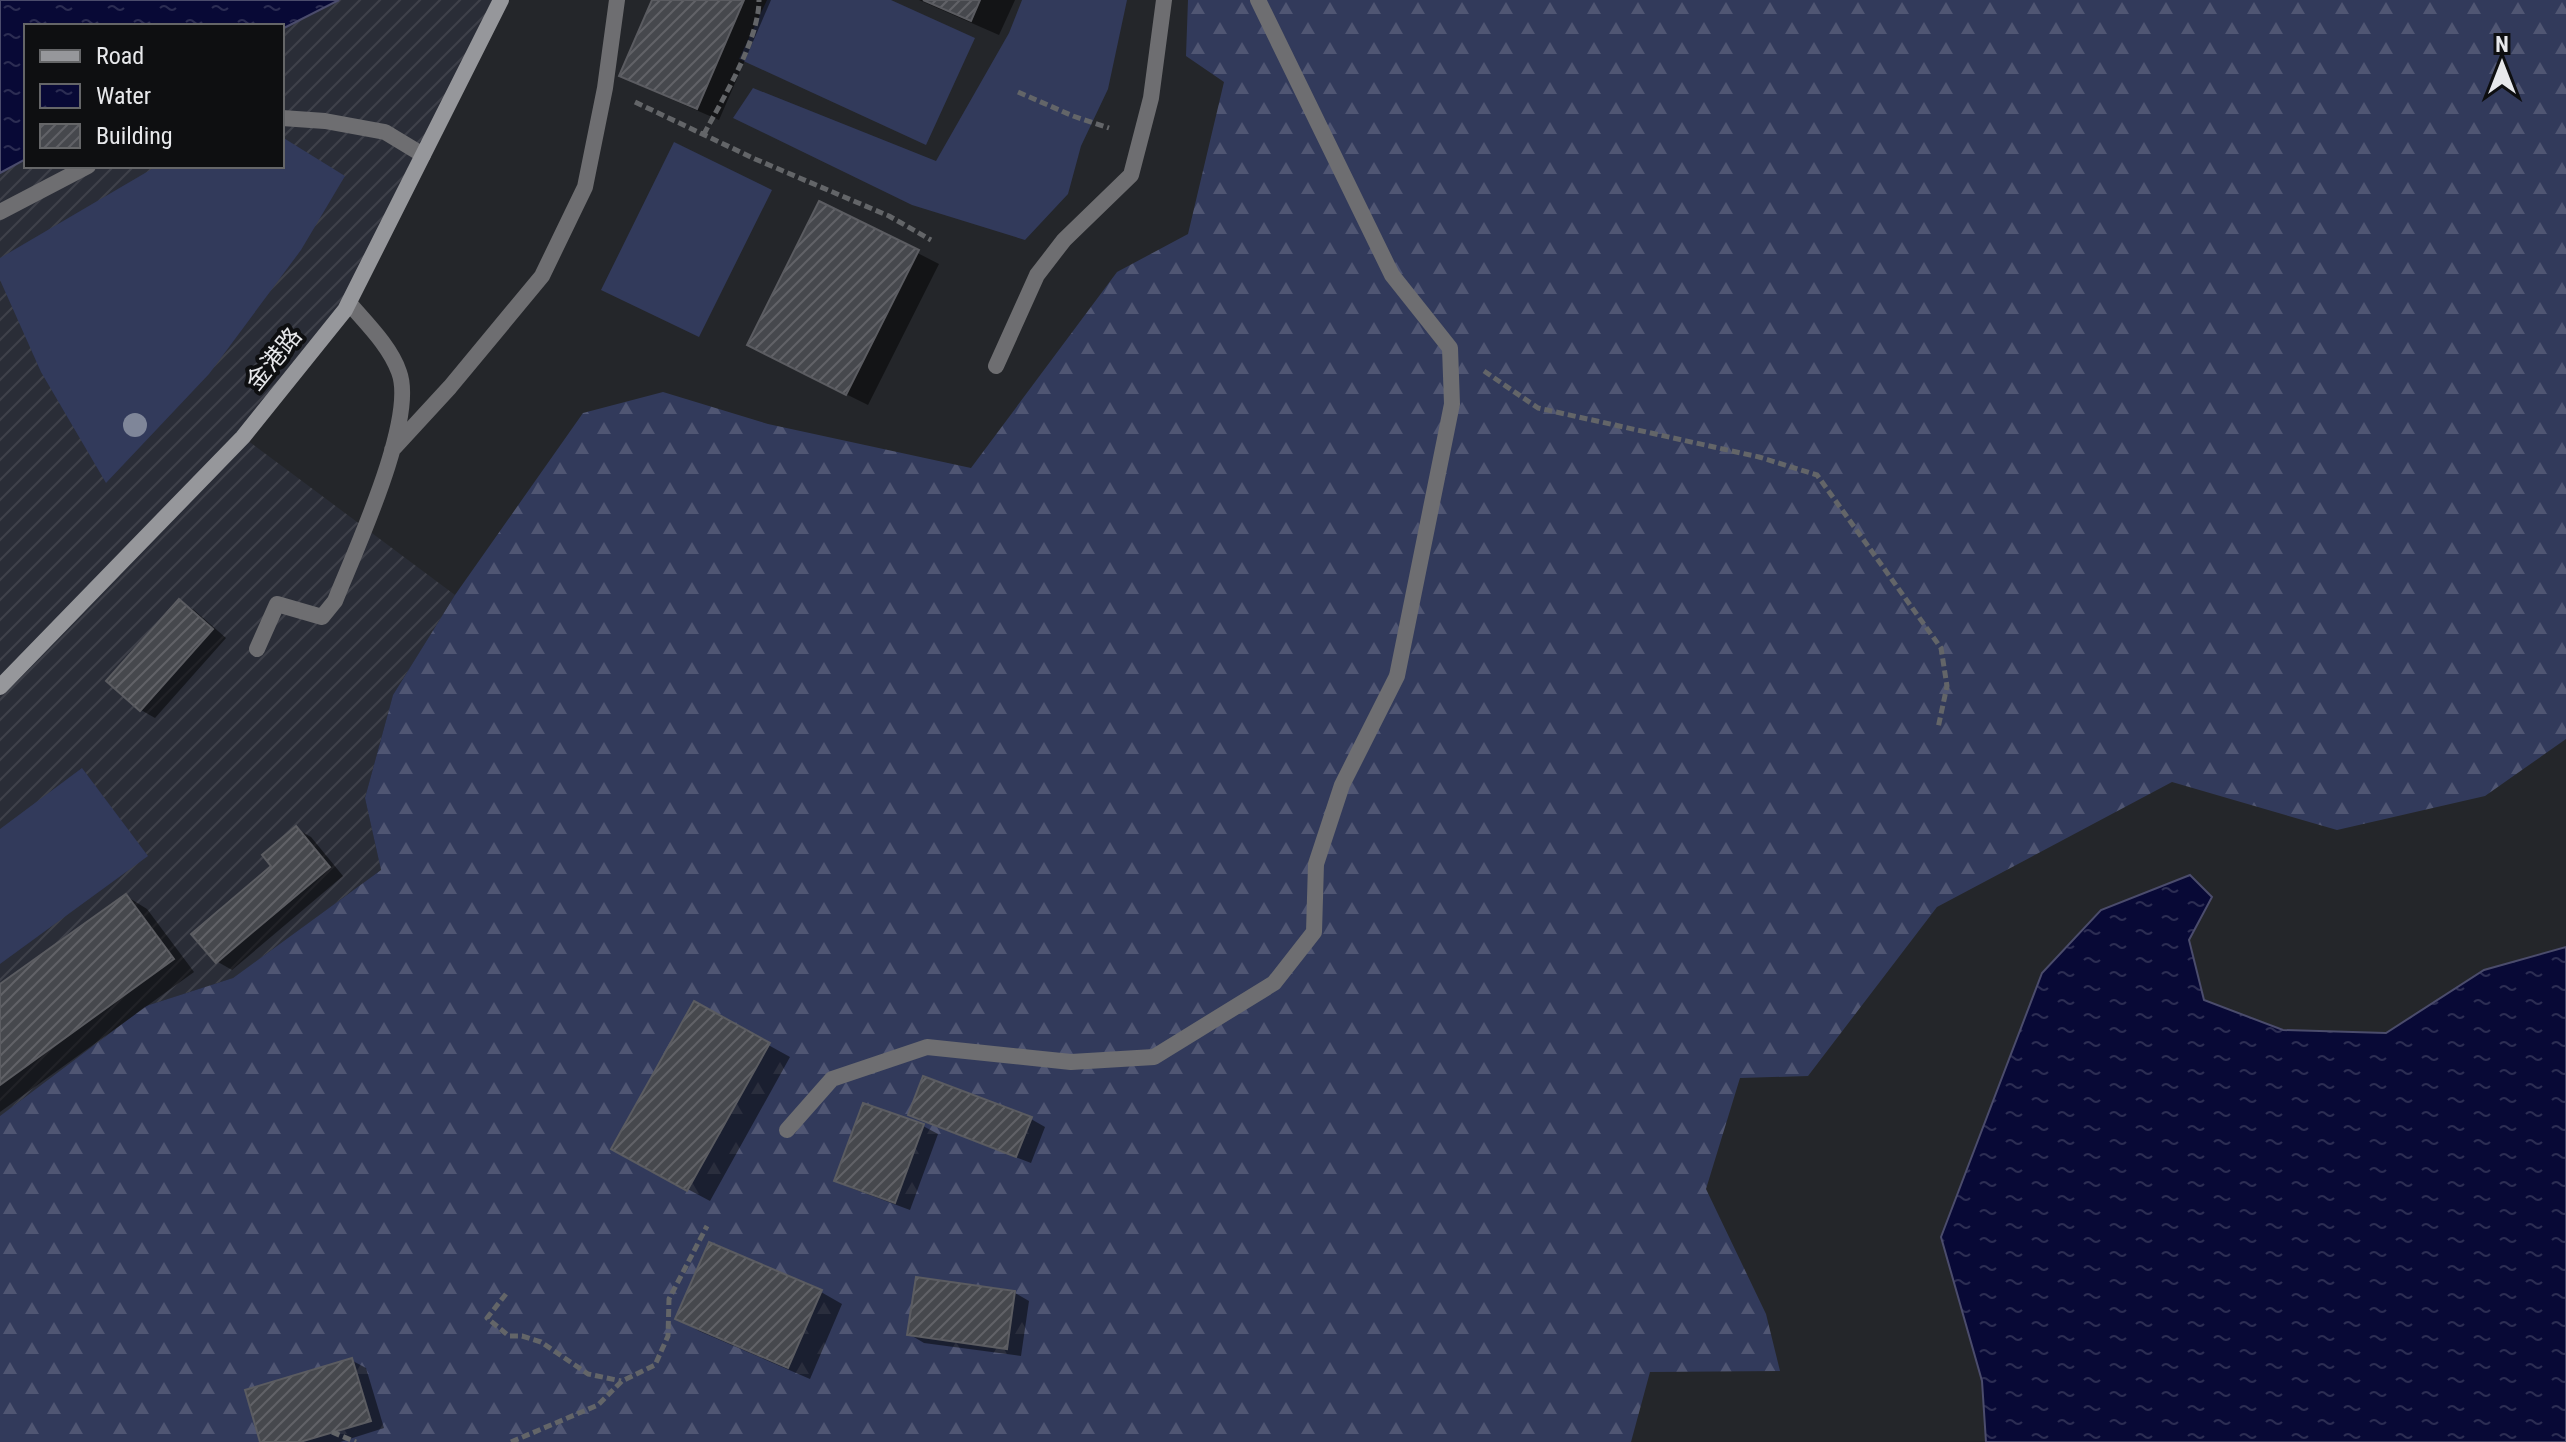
<svg xmlns="http://www.w3.org/2000/svg" width="2566" height="1442" font-family="'Roboto Condensed','Noto Sans TC',sans-serif">
<style>
.industrial{fill:url(#industrial-furrows)}
.grass{fill:#323a5b}
.forest{fill:url(#forest-firs)}
.water{fill:url(#water-ripples);stroke:#4b4c6c;stroke-width:2}
.shadow{fill:#0007}
.building{fill:url(#building-hatch);stroke:#5b5c61;stroke-width:2}
.lines{fill:none;stroke-linecap:round;stroke-linejoin:round}
.path{stroke:#636568;stroke-width:5;stroke-dasharray:8 4;stroke-linecap:butt}
.lane{stroke:#6e6e71;stroke-width:16}
.secondary{stroke:#96979b;stroke-width:16}
.tree{fill:#7f8699}
.labels{text-anchor:middle;dominant-baseline:central;stroke-width:8;stroke-linejoin:round;paint-order:stroke}
.street-label{font-size:24px;fill:#e7e8eb;stroke:#0e0f11}
</style>
<defs>
<pattern id="industrial-furrows" width="10" height="10" patternUnits="userSpaceOnUse" patternTransform="scale(2)"><rect width="10" height="10" fill="#2a2d37"/><path d="M-1 1l2-2M0 10L10 0M9 11l2-2" fill="none" stroke="#3f414a"/></pattern>
<pattern id="forest-firs" width="22" height="20" patternUnits="userSpaceOnUse" patternTransform="scale(2)"><rect width="22" height="20" fill="#323a5b"/><path d="M5 1l3.5 6h-7zM16 11l3.5 6h-7z" fill="#505673"/></pattern>
<pattern id="water-ripples" width="26" height="14" patternUnits="userSpaceOnUse" patternTransform="scale(2)"><rect width="26" height="14" fill="#080936"/><path d="M2 4q2-2 4 0t4 0M15 11q2-2 4 0t4 0" fill="none" stroke="#2c2d53"/></pattern>
<pattern id="building-hatch" width="6" height="6" patternUnits="userSpaceOnUse" patternTransform="scale(2)"><rect width="6" height="6" fill="#46484d"/><path d="M-1 1l2-2M0 6l6-6M5 7l2-2" fill="none" stroke="#616267"/></pattern>
</defs>
<rect width="100%" height="100%" fill="#24262a"/>
<path class="industrial" d="M339 0H501L349 303 243 437 455 595 393 695 365 798 381 870 233 978 146 1006 0 1116V173L26 159V166H282V29Z"/>
<path class="grass" d="M767 0H891L975 38 926 145 739 59Z
M1022 0H1127L1108 89 1081 146 1068 194 1025 240 912 205 733 118 753 88 936 161 1009 33Z
M282 137 345 176 301 250 209 374 106 483 41 372 0 280V258L157 166H282Z
M674 142 772 190 699 337 601 290Z
M82 768 148 856 0 964V829Z"/>
<path class="forest" d="M1188 0H2566V739L2485 796 2337 830 2172 782 1937 907 1808 1076 1740 1078 1706 1189 1766 1314 1780 1371 1650 1372 1631 1442H0V1116L146 1006 233 978 381 870 365 798 393 695 455 595 583 413 663 392 768 424 971 468 1117 272 1188 234 1224 82 1186 56Z"/>
<path class="water" d="M0 0H339L282 29V26H26V159L0 173Z
M2190 875 2212 897 2189 940 2204 1000 2283 1030 2386 1033 2484 970 2566 947V1442H1986L1982 1381 1941 1237 2042 973 2101 910Z"/>
<path class="shadow" d="M654 0H771L719 120 643 87 621 75Z
M919 0H1015L999 35Z
M820 203 939 264 868 405 771 357Z
M180 602 194 610 226 638 155 718 141 710Z
M297 829 311 837 343 876 232 970 218 962 194 934 274 866Z
M126 896 147 909 194 972 0 1112V987Z
M695 1004 790 1057 710 1201 635 1161Z
M910 1114 1031 1119 1045 1127 1031 1163 925 1122Z
M923 1126 938 1134 910 1210 851 1188 837 1180Z
M917 1279 1015 1293 1029 1301 1021 1356 924 1343 909 1334Z
M821 1292 842 1304 810 1379 699 1331 678 1318Z
M351 1360 366 1368 384 1428 340 1442H262Z"/>
<path class="building" d="M652 0H744L697 109 619 76Z
M923 0H980L971 21Z
M819 201 919 250 846 395 747 345Z
M179 599 213 629 140 711 106 681Z
M296 826 330 867 216 963 191 934 271 866 262 855Z
M126 894 174 959 0 1085V984Z
M694 1001 770 1043 687 1191 611 1149Z
M923 1076 1032 1117 1016 1157 908 1115Z
M863 1103 924 1124 895 1203 834 1181Z
M709 1242 822 1290 788 1368 675 1319Z
M916 1277 1015 1291 1007 1349 907 1335Z
M352 1358 371 1421 300 1442H260L245 1390Z"/>
<g class="lines">
<path class="path" d="M1018 92 1073 116 1109 128
M635 102 755 159 889 216 931 240
M704 134C723 98 759 40 759 0
M1484 371 1538 408 1759 457 1817 475 1941 648 1947 686 1938 728
M506 1294 487 1318 509 1336H522L541 1342 588 1374 621 1381
M332 1432 356 1442
M511 1442 598 1405 622 1381 655 1365 668 1336 669 1299 707 1226"/>
<path class="lane" d="M282 118 325 121 385 132 423 155
M0 212 88 166
M996 366 1037 275 1064 240 1131 175 1151 98 1164 0
M392 450 450 387 542 276 585 187 605 88 617 0
M257 649 277 604 322 617 335 601C354 553 417 419 399 372 390 346 366 323 349 303
M787 1130 832 1079 927 1047 1071 1062 1154 1057 1274 983 1314 932 1316 864 1342 785 1397 676 1452 404 1450 348 1392 275 1258 0"/>
<path class="secondary" d="M0 687 243 437 345 310 501 0"/>
</g>
<circle class="tree" cx="135" cy="425" r="12"/>
<g class="labels">
<g class="street-label">
<text transform="translate(274 359) rotate(-51)">金港路</text>
</g>
</g>
<rect x="24" y="24" width="260" height="144" fill="#0e0f11" stroke="#656668" stroke-width="2"/>
<rect x="40" y="50" width="40" height="12" fill="#96979b" stroke="#656668" stroke-width="2"/>
<text x="96" y="64" font-size="24" fill="#e7e8eb">Road</text>
<rect x="40" y="84" width="40" height="24" fill="url(#water-ripples)" stroke="#656668" stroke-width="2"/>
<text x="96" y="104" font-size="24" fill="#e7e8eb">Water</text>
<rect x="40" y="124" width="40" height="24" fill="url(#building-hatch)" stroke="#656668" stroke-width="2"/>
<text x="96" y="144" font-size="24" fill="#e7e8eb">Building</text>
<g transform="translate(2502 64)" stroke="#0e0f11" stroke-width="6" paint-order="stroke">
<path d="M0-6L14 30L0 20L-14 30Z" fill="#e7e8eb"/>
<text y="-12" font-size="22" font-weight="bold" text-anchor="middle" fill="#e7e8eb">N</text>
</g>
</svg>
